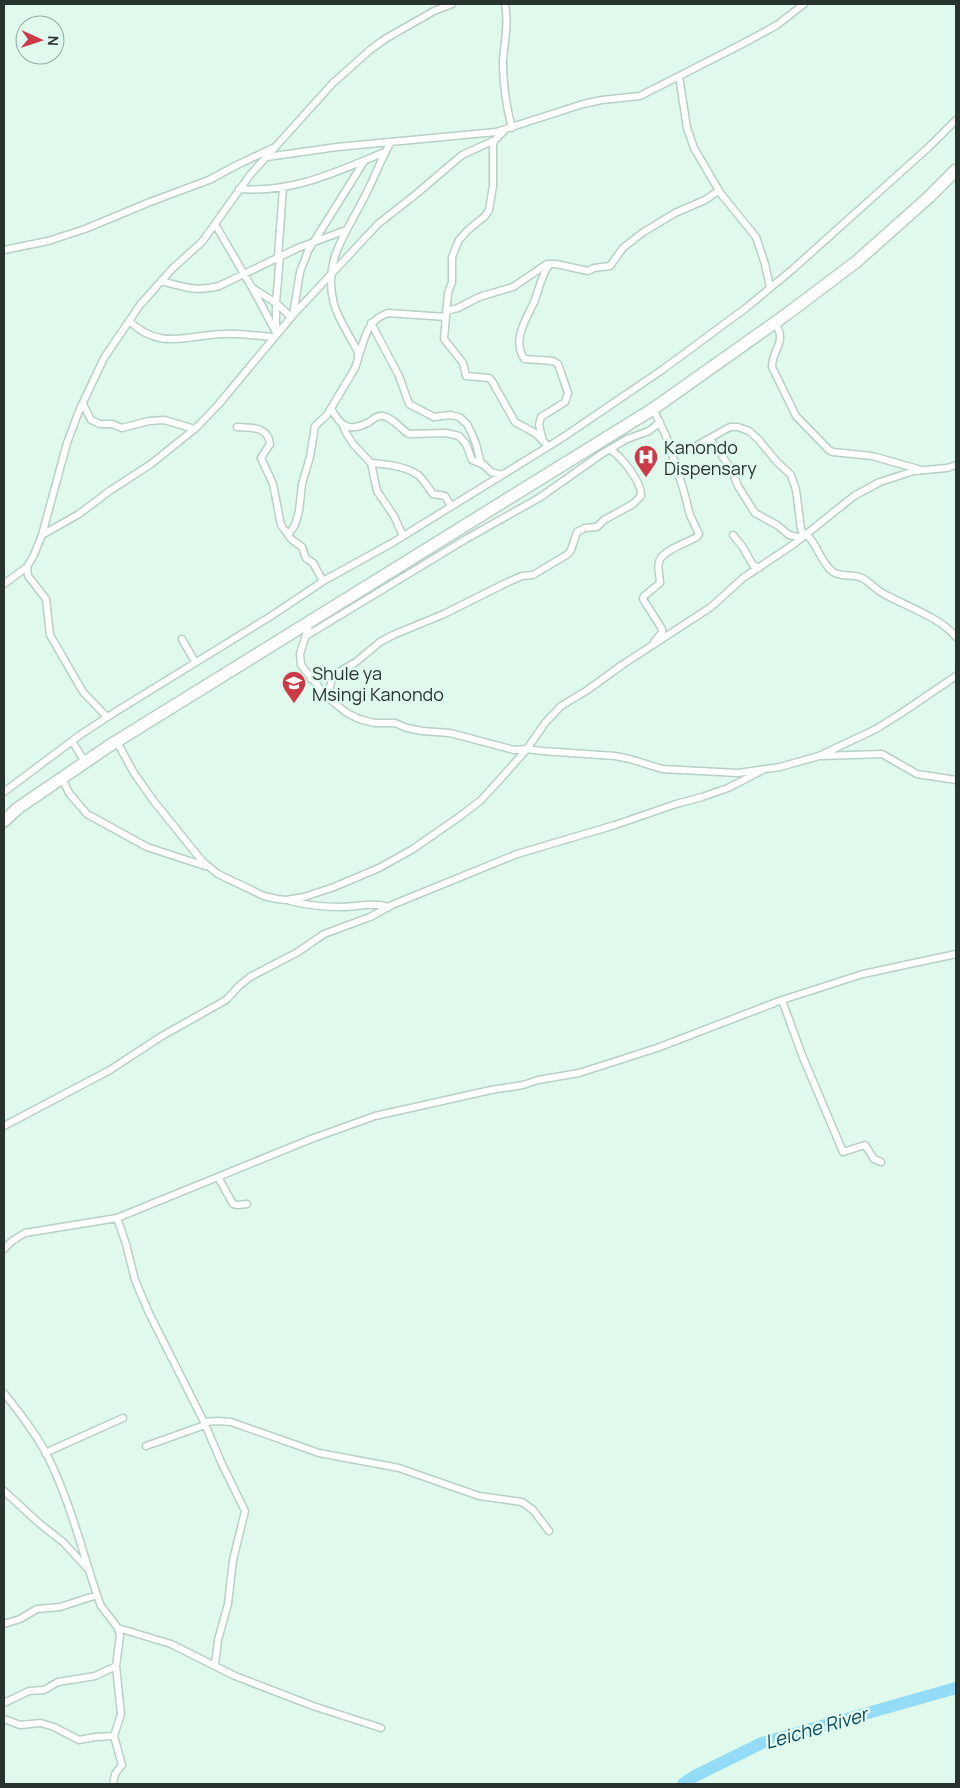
<svg xmlns="http://www.w3.org/2000/svg" width="960" height="1788" font-family="Manrope,sans-serif">
<style>
.lines{fill:none;stroke-linecap:round;stroke-linejoin:round}
.river{stroke:#93dbf6;stroke-width:12}
.street-casing{stroke:#b8d0c5;stroke-width:9}
.highway-casing{stroke:#b8d0c5;stroke-width:14}
.street{stroke:#fff;stroke-width:6}
.highway{stroke:#fff;stroke-width:11}
.labels{text-anchor:middle;dominant-baseline:central;stroke-width:5;stroke-linejoin:round;paint-order:stroke}
.poi-label{font-size:18px;fill:#29332e;stroke:#e0f9ed;text-anchor:start}
.water-label{font-size:19px;font-style:italic;fill:#0d4b5e;stroke:#e0f9ed}
</style>
<rect width="100%" height="100%" fill="#e0f9ed"/>
<g class="lines">
<path class="river" d="M683 1784 693 1777 762 1743 956 1688"/>
<defs>
<path id="street" d="M505 4C509 23 504 43 503 62 503 85 506 106 512 128
M679 76 687 128 694 148 721 194 756 237 765 264 770 287
M505 130 495 140 493 144V186L489 210 485 216 468 230 459 240 452 257V282L448 293 444 339 463 363 466 376 489 378 492 381 515 422 535 433 548 446
M267 157 337 147 496 132 583 104 602 100 640 96 744 43 777 25 804 4
M239 189C294 193 336 172 385 152
M215 224 255 293 277 334
M4 250 48 241 85 229 150 202 209 180 237 165 273 148
M278 257 283 188
M161 281C185 287 194 292 219 286L298 248 346 230
M254 289 276 303 291 317
M276 303 280 256
M446 311 458 308 479 297 513 287 547 264H556L588 271 594 268 610 266 623 248 642 233 675 213 705 200 718 191
M293 315 300 272 308 251 365 160
M129 321C161 351 186 335 224 334 240 333 257 336 274 337
M371 323 399 376 409 404 434 417 451 415 459 417 467 424 472 434 476 444 481 464
M775 323C788 343 772 348 772 367L796 416 829 450 833 452 872 456 918 469
M276 331V303
M359 355C366 336 366 321 388 313L446 317
M83 404 91 420 100 424H112L122 428 149 421 164 420 195 429
M331 408C340 426 349 433 369 422 373 419 378 415 383 416 394 418 401 430 409 434L446 433 459 436 466 444 472 460 484 465 491 472 502 475
M653 409 666 436 683 488 690 515 699 534 697 537C688 542 661 551 659 562 657 569 660 576 660 583L644 596 643 599 662 629V632L654 642
M343 425 345 431 353 444 371 463 377 491 394 516 403 536
M237 427C251 428 268 426 270 444L261 458 273 484 281 525 291 539 302 547 306 558 313 563 323 581
M710 439 732 470 738 486 755 513 777 525 789 535 802 538
M543 441 539 425 541 417 565 402 568 393 558 364 553 361 524 359C512 339 526 320 534 302 539 290 541 276 549 265
M670 451 694 447 730 427H738L749 431 758 439 777 462 791 475 796 490 801 529 804 536
M371 463C386 464 406 466 418 475 424 480 428 488 433 494L445 496 451 506
M42 535 79 514 111 490 151 464 197 427 218 405 293 315 378 224 415 195 462 155 495 140
M288 535 295 525 299 511 302 484 310 457 315 426 327 415 355 368 358 359V352C350 336 339 321 334 304 322 259 348 231 366 194 375 176 381 159 391 142
M733 535 742 546 753 565 759 568
M807 535C818 545 820 562 833 572 842 578 853 573 862 578 870 582 876 590 884 594 906 606 941 618 956 637
M27 567 28 576 32 581 46 599 50 635 83 692 107 717
M4 584 27 567 34 555 42 535 67 443 79 411 104 358 140 305 173 268 202 242 250 175 333 83 370 50 385 39 434 11 452 4
M310 622 300 654 301 665 328 698 347 713 359 719 374 723H395L407 728 422 731 450 733 514 750 527 749 542 751 615 756 630 759 662 769 738 773 780 767 819 756 876 729 900 714 956 676
M306 636 466 539 539 498 603 453 627 439 649 431 660 422
M182 639 195 662
M311 679 324 677 339 672 356 662 380 642 393 635 444 614 508 582 522 576 533 575 568 554 571 550 577 532 585 528 597 527 604 520 633 504 641 496C642 481 621 457 610 449
M328 698 331 682 338 672
M72 741 85 762
M117 742 134 773 153 800 202 861 218 874 264 896 277 899 286 900 304 897 334 887 379 868 413 849 459 817 480 801 495 785 527 749 545 723 561 706 586 691 622 665 711 607 743 578 794 544 854 496 880 482 914 471 947 468 956 465
M822 756 882 754 917 774 956 780
M62 778 69 793 87 814 147 847 205 866
M4 792 80 735 112 714 271 616 325 580 392 543 562 438 662 370 746 308 793 269 929 147 956 120
M290 901C306 905 324 907 341 907 359 907 371 902 389 907
M782 1000 802 1055 843 1152 865 1145 874 1159 881 1162
M4 1126 110 1070 162 1036 226 1000 240 985 250 977 298 952 324 934 370 917 392 905 517 854 615 825 676 804 702 797 728 788 763 770
M218 1177 233 1204 238 1205 247 1204
M117 1218 126 1244 135 1280 149 1313 204 1422 222 1464 245 1511 233 1560 228 1604 218 1640 215 1665
M4 1249 12 1241 25 1233 117 1218 311 1139 375 1116 491 1090 523 1085 538 1080 579 1073 657 1048 782 1000 863 974 956 954
M4 1393C19 1412 34 1431 46 1453 69 1498 81 1547 97 1595L101 1606 118 1628 120 1636 116 1666 121 1714 114 1736 122 1765 115 1774 113 1784
M204 1422 218 1421 231 1422 319 1453 399 1468 479 1496 522 1502 533 1510 549 1531
M146 1446 205 1425
M45 1453 123 1418
M4 1491 40 1524 63 1542 87 1568
M4 1624 20 1619 37 1609 60 1607 97 1595
M118 1628 171 1644 235 1676 313 1706 381 1728
M4 1703 29 1691 44 1690 58 1682 95 1676 116 1666
M4 1719 20 1725 41 1723 54 1727 79 1740 95 1737 114 1736"/>
<path id="highway" d="M4 821 18 808 109 746 653 409 787 314 856 262 929 197 956 170"/>
</defs>
<use href="#street" class="street-casing"/>
<use href="#highway" class="highway-casing"/>
<use href="#street" class="street"/>
<use href="#highway" class="highway"/>
</g>
<defs>
<symbol id="hospital-pin" viewBox="-11 -11 22 30"><path d="M0 17L-7.5 6A9.5 9.5 0 1 1 7.5 6Z" fill="#cb3b47" stroke="#e0f9ed"/><path d="M-5-5h3v3.5h4V-5h3V5h-3V1.5h-4V5h-3Z" fill="#fff"/></symbol>
<symbol id="school-pin" viewBox="-11 -11 22 30"><path d="M0 17L-7.5 6A9.5 9.5 0 1 1 7.5 6Z" fill="#cb3b47" stroke="#e0f9ed"/><path d="M0-5L7-2L0 1L-7-2ZM-4 1L0 2.5L4 1V4Q0 6-4 4Z" fill="#fff"/></symbol>
</defs>
<g fill-rule="evenodd">
<use href="#hospital-pin" x="632" y="443" width="28" height="38"/>
<use href="#school-pin" x="280" y="669" width="28" height="38"/>
</g>
<g class="labels">
<g class="poi-label">
<text x="664" y="447">Kanondo<tspan x="664" dy="21">Dispensary</tspan></text>
<text x="312" y="673">Shule ya<tspan x="312" dy="21">Msingi Kanondo</tspan></text>
</g>
<g class="water-label">
<text transform="translate(816 1728) rotate(-16)">Leiche River</text>
</g>
</g>
<rect width="960" height="1788" fill="none" stroke="#29332e" stroke-width="10"/>
<g transform="translate(40 40) rotate(93)"><circle r="24" fill="#e0f9ed" stroke="#97aaa1"/>
<path d="M0-4L9 19L0 12L-9 19Z" fill="#cb3b47"/>
<text y="-8" font-size="14" font-weight="bold" text-anchor="middle" fill="#29332e">N</text>
</g>
</svg>
